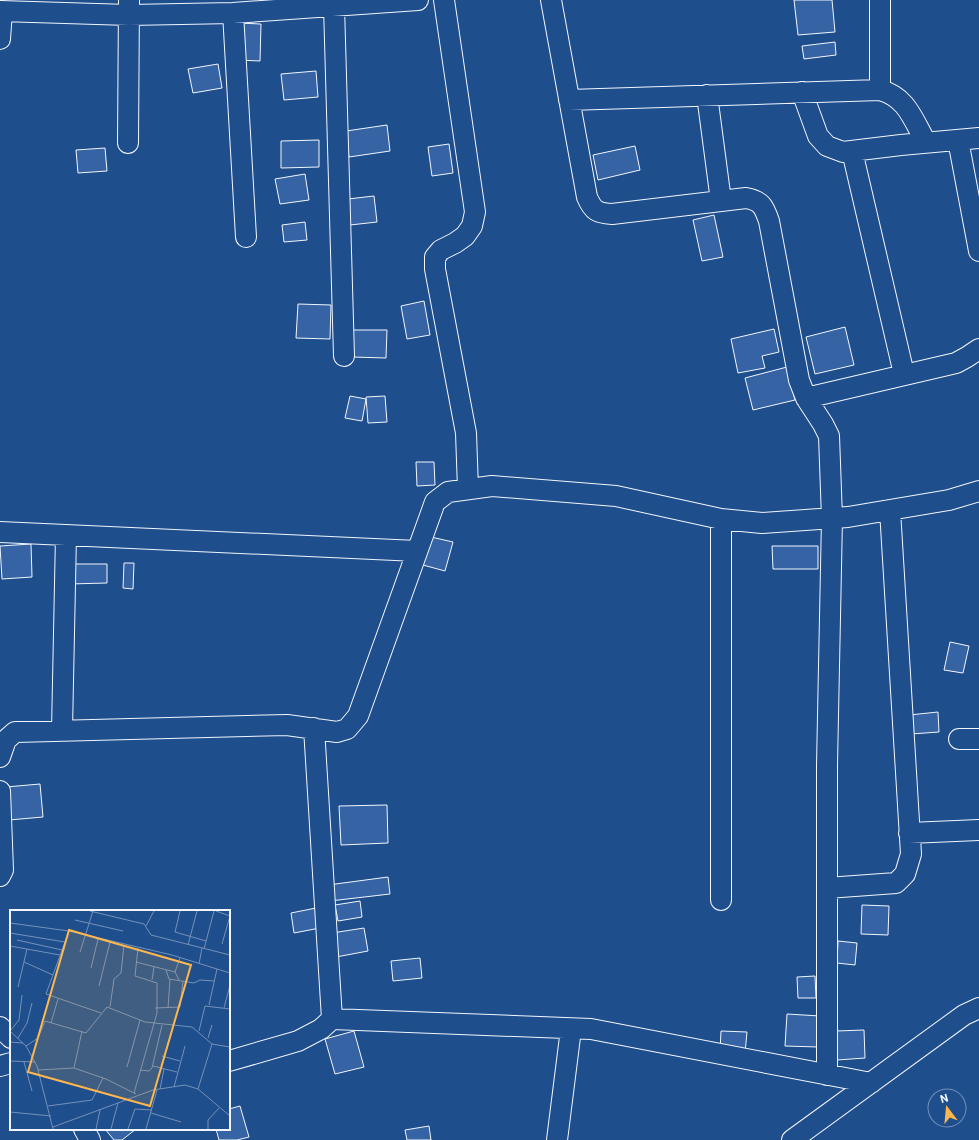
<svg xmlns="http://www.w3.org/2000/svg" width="979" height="1140" font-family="Roboto,sans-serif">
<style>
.building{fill:#3563a3;stroke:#f2f6ff}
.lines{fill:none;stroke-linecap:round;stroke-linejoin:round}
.minor-casing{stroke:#f2f6ff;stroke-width:22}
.minor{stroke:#1f4e8c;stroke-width:20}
.inset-road{fill:none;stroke:#7391ba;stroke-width:1}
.view{fill:#ffb74d;fill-opacity:0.15;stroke:#ffb74d;stroke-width:2}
.inset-edge{fill:none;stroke:#f2f6ff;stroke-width:2}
</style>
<rect width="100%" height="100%" fill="#1f4e8c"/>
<path class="building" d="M794 0H832L835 32 798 35Z
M237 23 261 24 260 61 237 60Z
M835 42 836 55 804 59 802 46Z
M218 64 222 88 193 93 188 69Z
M316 71 318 97 284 100 281 74Z
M387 125 390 151 349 157 346 131Z
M319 140V167L281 168V141Z
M449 144 453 173 432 176 428 147Z
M635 146 640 170 598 180 593 155Z
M105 148 107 171 78 173 76 150Z
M305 174 309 200 280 204 275 179Z
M374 196 377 222 350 225 348 199Z
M714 215 723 257 702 261 693 220Z
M305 222 307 240 284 242 282 225Z
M424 301 430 335 407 339 401 306Z
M298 304 331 305 330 339 296 338Z
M845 327 854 365 815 374 806 337Z
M774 329 779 352 762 356 765 368 738 373 731 339Z
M353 330H387L386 358 352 357Z
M787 367 795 400 753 410 745 378Z
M350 396 366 399 362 421 345 418Z
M385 396 387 422 368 423 366 397Z
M416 462H434L435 485 417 486Z
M431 537 453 542 445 571 423 565Z
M31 544 32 577 2 579 0 546Z
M772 546H818V569H773Z
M124 563H134L133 589 123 588Z
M68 564H107V583L69 584Z
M950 642 969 646 963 673 944 670Z
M938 712 939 732 911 734 909 715Z
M40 784 43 817 9 820 6 787Z
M387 805 388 843 341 845 339 806Z
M388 877 390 894 330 901 328 885Z
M360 901 362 917 338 921 335 905Z
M862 905 889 906 888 935 861 934Z
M316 908 320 928 294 933 291 913Z
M364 928 368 951 336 957 332 933Z
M838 941 857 943 855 965 837 963Z
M420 958 422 978 393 981 391 961Z
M815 976 816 998H798L797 977Z
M787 1014 820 1016 818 1047 785 1046Z
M864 1030 865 1058 837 1060 836 1031Z
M354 1031 364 1067 335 1074 325 1039Z
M721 1031 747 1032 745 1053 720 1051Z
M240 1106 249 1137 237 1140H219L216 1129H229V1109Z
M429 1126 431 1140H407L405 1130Z
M105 1129H136L122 1140H114Z"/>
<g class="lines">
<defs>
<path id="minor" d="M444 0 475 212 472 226 465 236 455 243 441 250 435 257V269L466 433 468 489
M551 0 587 197C593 211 597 213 612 214L746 198C762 201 764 207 769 221L799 380 806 398 823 424 829 436 832 518 827 765V1075
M334 6 344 356
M0 11 129 15 233 13 418 0
M233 13 246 237
M0 39 2 11
M880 90V0
M802 92 818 136 827 146 843 152 901 145 979 138
M707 95 721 201
M569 100 880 90C907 97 913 120 926 142
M958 140 979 251
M128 143 129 0
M852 151 904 374
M806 398 956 363 967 357 979 349
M0 532 417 551
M62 730 66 535
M959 739H979
M0 757 6 740 15 732 287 725 337 732 347 729 358 716 435 502 448 492 492 486 616 496 721 519 762 523 848 517 949 500 979 491
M0 791 3 870 0 876
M909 833 979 830
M827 888 896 883 905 874 911 854 890 510
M721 900V519
M332 1019 591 1029 871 1083
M0 1027 11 1038
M229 1061 298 1041 321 1029 332 1019 314 728
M0 1066 11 1063
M84 1129 90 1140
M557 1140 571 1029
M792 1140 964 1015 979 1008"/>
</defs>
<use href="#minor" class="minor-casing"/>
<use href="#minor" class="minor"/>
</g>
<g transform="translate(10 910)">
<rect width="220" height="220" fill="#1f4e8c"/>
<path class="inset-road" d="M80 1 134 14 141 25 220 45M170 1 165 22 196 31M206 1 220 6 212 34M65 10 113 21M0 13 59 21 162 45 220 63M136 16 144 1M59 21 36 84 91 103M0 23 55 32M7 30 52 40M178 35 187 1M0 36 50 45M194 39 204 1M70 42 83 1M14 52 43 65M126 52 165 62 169 70M189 54 192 38M81 58 88 29M156 60 159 69 184 73 190 70 204 71M165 62 170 48M142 70 144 57M89 76 100 32M8 77 17 39M199 95 207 59M100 97 104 69 111 63 114 35M145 98 170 97 173 71M158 98 160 69M214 98 220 75M41 113 48 89M0 121 16 136 27 156 43 219M0 121 9 110 12 85M189 121 195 96 220 99M8 128 17 113 22 93M198 128 202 115M0 132 13 133M16 136 28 128 35 111 76 123 97 97 135 112 182 117 202 134M152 146 170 151M0 151 25 152M14 152 22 181M143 156 167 162M117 157 130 110M64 158 96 169 126 184M28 160 64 158 72 121M130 160 139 161 142 158 152 115M164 177 175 136M150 179 154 159M188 179 202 134 220 137M124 183 147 103V73L125 66 128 38M38 196 82 190 93 168M0 202 41 206M141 203 171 212M43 217 143 180 175 175 188 179 220 206M86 219 90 200M101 219 108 193M118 219 125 199 141 200M136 219 147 180M198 219V210L209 198"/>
<path class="view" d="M59 20 181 55 140 196 18 162Z"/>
<rect width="220" height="220" class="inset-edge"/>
</g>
<g transform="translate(947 1108) rotate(344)"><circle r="19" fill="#1f4e8c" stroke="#7391ba"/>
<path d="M0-3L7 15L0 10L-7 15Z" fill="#ffb74d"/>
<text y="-6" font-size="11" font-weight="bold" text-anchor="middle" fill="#f2f6ff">N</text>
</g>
</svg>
